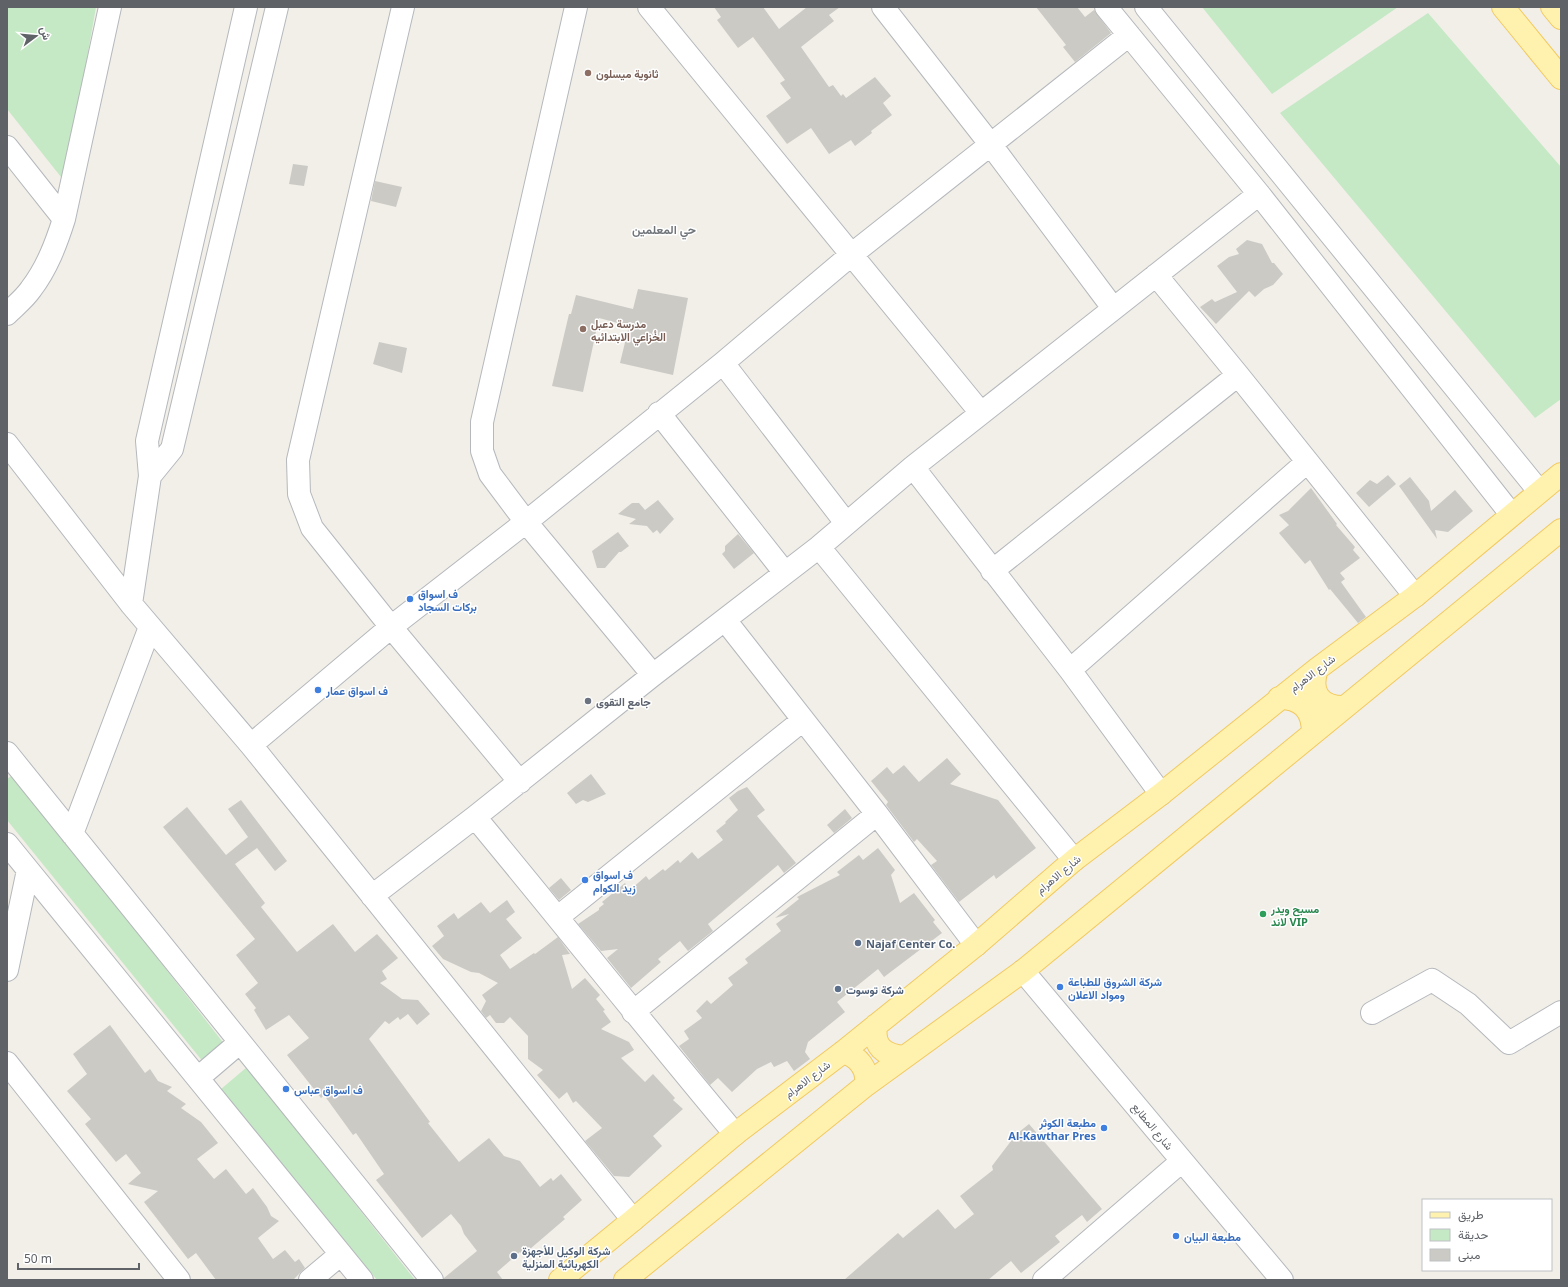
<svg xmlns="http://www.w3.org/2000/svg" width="1568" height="1287" font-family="'Noto Sans',Vazirmatn,sans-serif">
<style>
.green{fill:#c5e8c5}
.building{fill:#cccac5}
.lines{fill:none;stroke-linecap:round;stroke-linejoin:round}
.minor-casing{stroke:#b5b8bc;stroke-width:24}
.major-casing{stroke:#f2c960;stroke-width:24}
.minor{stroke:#fff;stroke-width:22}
.major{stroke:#fff2af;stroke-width:22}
.education-dot{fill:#8d6e63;stroke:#fff;stroke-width:1.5}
.shop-dot{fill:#3f7fe0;stroke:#fff;stroke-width:1.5}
.worship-dot{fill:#6b7280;stroke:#fff;stroke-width:1.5}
.leisure-dot{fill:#2e9e5b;stroke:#fff;stroke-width:1.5}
.service-dot{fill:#5c6f8a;stroke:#fff;stroke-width:1.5}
.labels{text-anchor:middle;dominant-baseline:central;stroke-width:3;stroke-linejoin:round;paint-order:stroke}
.education-label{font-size:11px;font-weight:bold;fill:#785e54;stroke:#fff;text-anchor:start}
.shop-label{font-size:11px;font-weight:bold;fill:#366cbe;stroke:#fff;text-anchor:start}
.street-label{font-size:11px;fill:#5f6368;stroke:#fff}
.worship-label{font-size:11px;font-weight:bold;fill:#5b616d;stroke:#fff;text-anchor:start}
.leisure-label{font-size:11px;font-weight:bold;fill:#27864d;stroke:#fff;text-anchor:start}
.service-label{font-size:11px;font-weight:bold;fill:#4e5e75;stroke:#fff;text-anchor:start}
.neighbourhood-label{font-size:12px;font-weight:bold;fill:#70757a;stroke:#fff}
</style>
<rect width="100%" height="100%" fill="#f1efe8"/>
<path class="green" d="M7 7H96L65 182 7 109Z
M1202 7H1398L1272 94Z
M1428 13 1561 167V399L1535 418 1280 113Z
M14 774 225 1045 204 1063 7 820V779Z
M247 1067 415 1280H377L220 1090Z"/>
<path class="building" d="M714 7H763L779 29 807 7H840L829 15 834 21 801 47 829 87 833 85 841 96 843 94 846 98 875 77 891 96 883 103 892 115 871 131 872 133 855 146 851 140 829 154 811 128 787 144 766 116 791 98 780 83 785 80 753 37 738 48 717 20 721 17Z
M1036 7H1077L1085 17 1094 10 1111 33 1075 62 1063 47 1066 45Z
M293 164 308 166 304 186 289 184Z
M375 181 402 187 396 207 371 201Z
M1247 240 1262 244 1272 263H1274L1283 274 1273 285 1264 289 1255 297 1249 291 1216 324 1200 307 1212 299 1215 302 1237 292 1217 266 1229 257 1239 254 1236 249Z
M638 289 688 298 673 375 620 363 629 326 599 318 583 392 552 386 569 314H571L576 295 633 309Z
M379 342 407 348 402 373 373 364Z
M1388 475 1396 484 1369 507 1356 493 1370 480 1377 484Z
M1410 477 1429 501 1431 511 1455 490 1473 511 1448 532 1435 530 1437 539 1399 486Z
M1311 488 1337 524 1336 525 1355 547 1353 550 1360 558 1340 573 1345 579 1341 582 1366 617 1358 623 1330 589 1329 590 1310 560 1305 564 1279 533 1289 525 1279 515 1288 511Z
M658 500 674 519 660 534 657 530 653 533 647 526 629 524 636 519 618 514 632 503H639L645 510Z
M618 532 629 546 621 552H619L605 568H597L592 551Z
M738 534 754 553 734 569 722 554 725 551V546Z
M947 758 961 774 950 784 998 800 1036 848 996 879 994 875 959 902 931 865 937 861 917 839 914 842 886 805 888 802 871 781 887 767 893 774 904 765 919 782Z
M591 774 606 794 588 802 583 800 576 804 567 793Z
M747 787 765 810 757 816 796 863 784 873 778 865 708 924 713 931 688 951 680 941 658 959 661 962 631 988 607 958 618 949 601 951 578 924 599 910V908L604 904 602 902 625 883 630 890 646 876 649 880 663 869 665 871 678 860 680 863 692 852 698 859 723 840 716 831 726 823 725 822 738 810 729 798 738 791Z
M241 800 287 861 275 871 257 848 235 864 265 903 261 907 297 952 333 924 355 952 377 934 398 958 382 971 387 979 380 983 402 999 418 1000 430 1014 417 1025 408 1014 400 1020 398 1017 389 1024 385 1021 369 1039 430 1122 428 1123 459 1162 489 1138 504 1156 520 1161 540 1187 551 1178 553 1181 561 1174 582 1200 563 1217 565 1219 523 1255 520 1252 497 1272 503 1280H444V1278L477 1251 464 1234 461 1226 451 1214 422 1238 376 1180 384 1174 356 1133 353 1135 324 1095 321 1098 287 1055 309 1038 289 1015 266 1030 254 1010 256 1008 245 994 258 983 236 955 255 939 163 827 187 807 226 855 248 837 228 809Z
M845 809 852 818 834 833 827 825Z
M878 848 895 870 891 875 900 903 914 893 935 920 933 922 942 933 884 977 878 969 837 1002 845 1012 808 1042 805 1052 810 1059 794 1071 787 1061 774 1067 771 1062 757 1069 732 1092 718 1078 710 1085 679 1046 689 1039 684 1031 702 1018 696 1011 707 1000 711 1004 733 985 728 978 748 963 745 959 781 931 776 924 789 914 775 918 799 899 797 897 840 875 837 872 859 855 863 860Z
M561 878 571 890 559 900 549 888Z
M507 900 515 912 506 919 522 938 500 955 510 969 534 953 535 954 558 937 570 954 562 955 572 989 585 978 600 995 596 999 605 1010 603 1011 611 1022 601 1029 629 1042 634 1050 621 1058 645 1082 653 1074 675 1098 673 1100 683 1109 653 1136 662 1146 629 1177 614 1176 585 1141 602 1128 576 1101 573 1103 567 1092 559 1099 537 1075 543 1070 528 1059V1036L510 1017 504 1023H496L490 1015 486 1018 481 1011 486 1001 482 995 498 983 479 973 471 972 443 959 432 946 444 936 437 926 454 913 458 919 481 902 490 913Z
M110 1025 145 1073 150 1069 158 1081 172 1087 167 1091 186 1104 181 1108 201 1122 218 1143 197 1159 214 1179 226 1169 246 1194 253 1188 267 1207 271 1216 279 1221 258 1238 273 1259 285 1250 295 1262 299 1259 305 1268 293 1280H216L196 1253 188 1259 144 1202 158 1191 128 1184 141 1173 126 1154 116 1162 85 1124 91 1119 67 1091 87 1074 73 1054Z
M1029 1124 1102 1209 1087 1222 1082 1215 1055 1236 1060 1242 1021 1273 1011 1261 988 1280H844L898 1233 903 1238 938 1209 955 1229 974 1214 960 1196 993 1170 992 1166 1011 1141 1009 1140Z"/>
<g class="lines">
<defs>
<path id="minor" d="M403 7 298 460 299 494 312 528 391 627 520 782
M576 7 482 422V451L490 474 526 522 653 675
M649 7 981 413
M883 7 991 145 1113 308
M1106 7 1259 194 1511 514
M1146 7 1539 491
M7 147 64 219
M1156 275 1238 375 1415 596
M7 314C15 306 25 298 31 289 47 268 56 244 64 219L110 7
M723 363 846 523
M659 413 785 573
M7 444 131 604 251 745 633 1220
M913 467 1070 670 1161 794
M150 476 172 449 277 7
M819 547 1074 860
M992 571 1238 375
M131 604 150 476 147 441 246 7
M725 620 877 814 976 945
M1070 670 1307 462
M251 745 391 627 526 522 723 363 851 255 1129 35
M7 753 432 1280
M475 817C562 922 647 1029 735 1134
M72 834 150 627
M7 844 362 1280
M372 896 475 817 653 675 819 547 913 467 1259 194
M558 917 803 720
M7 970 28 870
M1023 971 1282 1280
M633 1012 877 814
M1372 1013 1432 980 1468 1004 1509 1043 1561 1012
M7 1063 179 1280
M198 1078 239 1043
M310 1280 341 1254
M1044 1280 1182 1161"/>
<path id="major" d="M1503 7 1561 78
M1552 7 1561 18
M1317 669C1309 692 1320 708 1345 707
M1279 698C1302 698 1313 710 1313 733
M876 1025C873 1047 884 1055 904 1057
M843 1052C859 1057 868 1068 866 1085
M560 1280 633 1220 735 1134 843 1052 976 945 1074 860 1161 794 1317 669 1415 596 1561 474
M625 1280 866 1085 1023 971 1561 530"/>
</defs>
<use href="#minor" class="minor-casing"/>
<use href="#major" class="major-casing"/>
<use href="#minor" class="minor"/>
<use href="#major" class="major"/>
</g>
<g class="education-dot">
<circle cx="588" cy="73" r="4"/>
<circle cx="583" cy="329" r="4"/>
</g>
<g class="shop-dot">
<circle cx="410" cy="599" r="4"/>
<circle cx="318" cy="690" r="4"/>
<circle cx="585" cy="880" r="4"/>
<circle cx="1060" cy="987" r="4"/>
<circle cx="286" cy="1089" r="4"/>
<circle cx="1104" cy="1128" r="4"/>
<circle cx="1176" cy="1236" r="4"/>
</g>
<circle class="worship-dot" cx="588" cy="701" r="4"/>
<circle class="leisure-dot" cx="1263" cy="914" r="4"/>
<g class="service-dot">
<circle cx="858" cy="943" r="4"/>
<circle cx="838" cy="989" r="4"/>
<circle cx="514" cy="1256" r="4"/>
</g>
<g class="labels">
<g class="education-label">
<text x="596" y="73">ثانوية ميسلون</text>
<text x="591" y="323">مدرسة دعبل<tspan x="591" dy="13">الخُزاعي الابتدائيه</tspan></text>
</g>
<g class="shop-label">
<text x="418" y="593">ف اسواق<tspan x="418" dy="13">بركات السجاد</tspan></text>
<text x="326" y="690">ف اسواق عمار</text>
<text x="593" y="874">ف اسواق<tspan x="593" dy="13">زيد الكوام</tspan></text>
<text x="1068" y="981">شركة الشروق للطباعة<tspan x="1068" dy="13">ومواد الاعلان</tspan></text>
<text x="294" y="1089">ف اسواق عباس</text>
<text x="1096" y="1122" text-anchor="end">مطبعة الكوثر<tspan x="1096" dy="13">Al-Kawthar Pres</tspan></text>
<text x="1184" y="1236">مطبعة البيان</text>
</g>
<g class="street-label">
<text transform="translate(1312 673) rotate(-37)">شارع الاهرام</text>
<text transform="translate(1058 874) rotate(-40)">شارع الاهرام</text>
<text transform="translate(807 1079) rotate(-37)">شارع الاهرام</text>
<text transform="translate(1153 1126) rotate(50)">شارع المطابع</text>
</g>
<g class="worship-label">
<text x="596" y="701">جامع التقوى</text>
</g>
<g class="leisure-label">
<text x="1271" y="908">مسبح ويدر<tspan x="1271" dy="13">لاند VIP</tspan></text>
</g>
<g class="service-label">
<text x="866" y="943">Najaf Center Co.</text>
<text x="846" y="989">شركة توسوت</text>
<text x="522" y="1250">شركة الوكيل للأجهزة<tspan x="522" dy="13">الكهربائية المنزلية</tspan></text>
</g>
<g class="neighbourhood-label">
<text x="664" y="229">حي المعلمین</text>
</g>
</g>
<rect width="1568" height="1287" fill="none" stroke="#5f6368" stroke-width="16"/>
<rect x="1422" y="1199" width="130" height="72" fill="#ffffff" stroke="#bfc1c3"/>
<rect x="1430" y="1212" width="20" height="6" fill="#fff2af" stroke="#bfc1c3"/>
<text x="1458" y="1219" font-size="12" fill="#5f6368">طريق</text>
<rect x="1430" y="1229" width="20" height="12" fill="#c5e8c5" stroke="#bfc1c3"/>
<text x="1458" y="1239" font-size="12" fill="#5f6368">حديقة</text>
<rect x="1430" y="1249" width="20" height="12" fill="#cccac5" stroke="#bfc1c3"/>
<text x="1458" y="1259" font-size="12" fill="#5f6368">مبنى</text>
<g transform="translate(36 36) rotate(74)" stroke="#ffffff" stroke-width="3" paint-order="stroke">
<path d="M0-3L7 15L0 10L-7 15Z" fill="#5f6368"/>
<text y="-6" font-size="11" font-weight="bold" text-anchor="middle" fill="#5f6368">ش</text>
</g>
<path d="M18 1263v6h121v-6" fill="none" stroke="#5f6368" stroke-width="2"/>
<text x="24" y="1263" font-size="12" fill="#5f6368" stroke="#ffffff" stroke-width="3" paint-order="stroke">50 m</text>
</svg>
